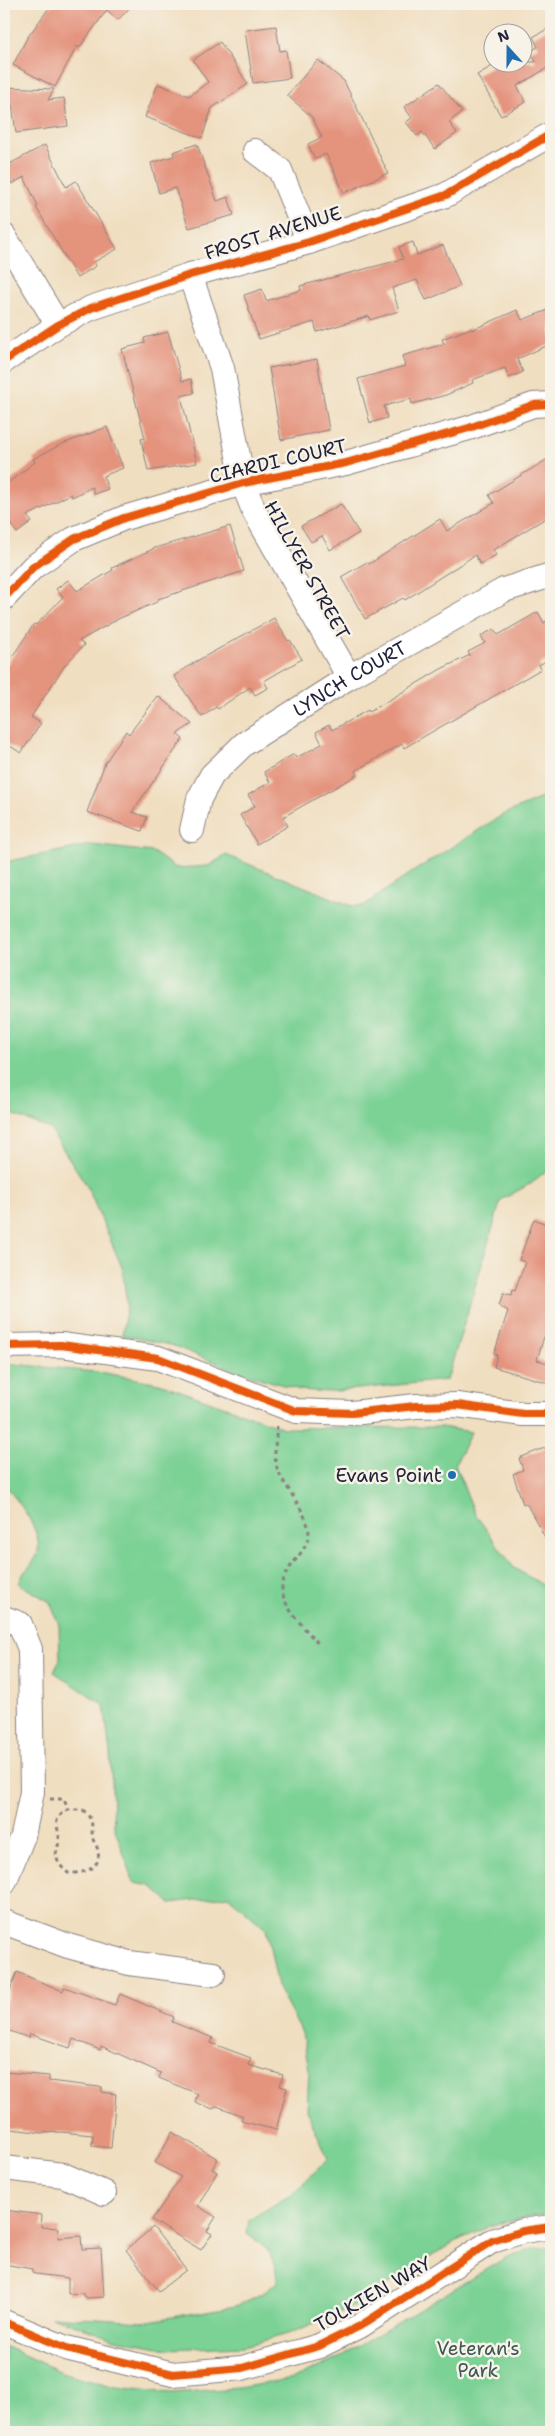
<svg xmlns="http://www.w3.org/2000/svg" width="555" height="2436" font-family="'Shantell Sans',sans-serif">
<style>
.green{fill:#7cd195;stroke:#4f7a68}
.building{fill:#e4937d}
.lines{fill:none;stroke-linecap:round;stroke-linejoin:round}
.minor-casing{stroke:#89807e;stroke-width:26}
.path{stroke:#89807e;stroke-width:3;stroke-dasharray:4 4;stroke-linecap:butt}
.minor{stroke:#fff;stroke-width:24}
.cycleway-casing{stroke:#f7f3e8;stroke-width:11}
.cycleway{stroke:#e8590c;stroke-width:8}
.poi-dot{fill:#1f6fb2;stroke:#f7f3e8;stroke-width:2}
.labels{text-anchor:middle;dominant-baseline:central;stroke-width:5;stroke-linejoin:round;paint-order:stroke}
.street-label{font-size:19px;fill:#22223b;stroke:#f7f3e8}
.poi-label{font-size:19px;fill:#22223b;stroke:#f7f3e8;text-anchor:end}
.park-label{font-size:19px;fill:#3d5756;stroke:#f7f3e8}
</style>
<rect width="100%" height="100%" fill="#f7f3e8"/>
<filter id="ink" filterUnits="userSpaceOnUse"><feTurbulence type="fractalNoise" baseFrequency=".02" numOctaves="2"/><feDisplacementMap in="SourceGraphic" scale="10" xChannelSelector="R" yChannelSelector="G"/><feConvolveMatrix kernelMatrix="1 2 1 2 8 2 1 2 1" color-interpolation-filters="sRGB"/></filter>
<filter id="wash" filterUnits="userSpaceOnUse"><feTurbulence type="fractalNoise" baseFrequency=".0096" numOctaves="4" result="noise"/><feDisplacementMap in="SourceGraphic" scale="20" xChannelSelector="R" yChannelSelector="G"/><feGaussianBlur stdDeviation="1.12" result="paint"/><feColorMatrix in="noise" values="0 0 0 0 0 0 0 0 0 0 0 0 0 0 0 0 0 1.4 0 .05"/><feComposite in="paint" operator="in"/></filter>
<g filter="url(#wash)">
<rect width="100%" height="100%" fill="#f0dec0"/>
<path class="green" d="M551 794V1167L530 1184 501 1200 447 1380 328 1392 300 1390 236 1371 174 1346 122 1335 127 1305 122 1267 87 1186 50 1129 4 1111V862L91 845 153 852 176 868 208 866 226 855 352 906H363L414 871 504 814Z
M4 1363 105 1373 159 1383 284 1428 442 1427 471 1432 455 1465 475 1514 514 1568 548 1588 551 1593V2213L495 2224 454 2242 353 2307 288 2334 244 2346 168 2349 116 2339 51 2316 143 2322 236 2306 265 2292 277 2282C276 2257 267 2248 247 2234L249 2220 292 2194 328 2159 307 2111 309 2069 302 2033 279 1990 266 1929 228 1896 170 1903 151 1886 134 1883 114 1826 110 1753 104 1705 54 1672 60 1659 59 1625 50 1602 19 1584C24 1568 28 1571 35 1559 49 1537 17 1500 4 1484Z
M551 2247V2432H4V2346L61 2372 116 2387 171 2393 238 2388 293 2379 339 2358 505 2258 534 2248Z"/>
<g id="blocks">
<path class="building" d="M52 4H133L118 20 107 10 79 48 77 46 55 87 13 65 27 38Z
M276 26 280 51 286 50 290 78 253 83 245 30Z
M551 27V71L549 67 517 86 526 102 501 116 477 75 499 62H536L530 51 538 47 533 37Z
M220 42 248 84 212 108 202 138 145 117 158 84 189 96 208 82 193 60Z
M318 60 344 81 388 173 344 193 326 154 315 159 308 144 322 137 312 117 287 95Z
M439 83 462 112 449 122 457 133 435 149 422 132 417 136 406 122 412 118 404 107Z
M4 87 54 89 48 100 64 98 68 126 16 133 12 104 4 103Z
M197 144 217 201 228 197 234 215 189 228 175 188 159 193 151 163 174 156 173 152Z
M45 145 66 187 76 181 117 249 94 262 96 266 77 278 36 207 38 206 24 177 12 184 4 167Z
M413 242 417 255 443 245 460 286 426 300 417 280 392 288 399 311 370 320 369 316 317 332 314 322 259 339 244 295 262 289 266 301 301 290 300 286 403 259 399 247Z
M551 309V344L517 359 523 372 509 378 505 368 472 380 473 383 446 395 412 404 411 399 384 406 387 418 370 423 358 379 405 366 402 356 444 344 442 339 471 328 472 330 517 310 522 320Z
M168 332 182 381 191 379 194 393 181 396 197 463 148 471 141 439 145 438 122 349 145 343 144 338Z
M317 359 329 430 281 440 269 368Z
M107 427 123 468 103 476 108 489 94 494 92 487 72 497 71 494 27 516 32 522 17 533 11 525 4 532V486L35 462 33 459 60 445Z
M551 457V515L493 550 496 555 480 564 475 555 405 600 403 598 365 619 341 577 367 562 369 564 440 519 447 531 494 503 489 495Z
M341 504 359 533 330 550 322 536 311 542 301 526Z
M230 526 244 571 158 599 159 601 118 619 79 641 84 645 65 665 31 717 41 723 21 753 4 742V669L34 624 36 625 63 597 56 589 68 580 77 591 113 570 112 568 155 548Z
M538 612 544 623 551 619V658L539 665 541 669 404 748 402 744 355 771 357 775 283 817 288 826 257 844 240 815 255 806 248 795 270 782 264 772 294 754 296 758 322 744 316 732 329 725 332 730 368 710 369 712 441 669 470 655 468 652 485 643 481 636 494 629 498 635Z
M274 618 288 641 290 640 302 659 264 681 268 688 255 695 250 687 218 709 216 707 202 717 174 676 195 662Z
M158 696 192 724 177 734 183 739 132 812 147 817 142 831 87 812 105 763 126 731 129 734Z
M534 1219 551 1226V1329L547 1327 537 1360 551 1364 548 1383 494 1367 497 1355 494 1354 508 1311 499 1305 503 1293 511 1295 512 1290 515 1291 525 1262 519 1260Z
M550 1446 551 1447V1548L526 1503 523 1504 513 1474 523 1470 519 1458Z
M17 1972 63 1991 64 1987 115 2005 120 1994 174 2017 172 2022 213 2038 211 2043 251 2058 248 2065 283 2075 280 2086 287 2088 276 2130 241 2121 243 2116 217 2106 213 2109 195 2102 198 2094 159 2078 161 2073 101 2046 100 2050 73 2039 70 2048 30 2034 29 2038 4 2029V2006Z
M4 2072 49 2076V2081L99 2087 102 2088V2092L116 2094 111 2148 92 2146 93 2135 61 2132 43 2133 4 2128Z
M172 2132 218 2159 212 2169 217 2172 198 2206 216 2217 207 2231 212 2234 201 2250 152 2220 181 2177 155 2163Z
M4 2210 42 2215 41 2227 59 2228 58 2238 81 2236 82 2249 101 2248 104 2297 87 2298 83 2296V2293L68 2294V2278L35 2274 32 2273V2269L4 2264Z
M153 2227 186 2270 159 2291 126 2250Z"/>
</g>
</g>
<g filter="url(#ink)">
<use href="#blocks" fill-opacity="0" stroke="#89807e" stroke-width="1"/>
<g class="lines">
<defs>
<g id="minor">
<path d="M255 151 280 170 309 242"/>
<path d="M4 236 58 325"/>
<path d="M190 275 222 368 243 483 254 511 349 677"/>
<path d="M4 361 58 325 91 308 190 275 309 242 446 195 551 134"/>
<path d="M4 598 33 567 74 539 124 518 243 483 346 463 469 428 533 405 551 404"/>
<path id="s1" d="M192 830 199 799 212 775 244 744 349 677 504 590 551 575"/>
<path d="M4 1346 61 1345 158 1358 296 1411 352 1413 416 1406 457 1405 523 1414H551"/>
<path d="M4 1618 20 1624 30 1649 32 1792 23 1836 4 1883"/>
<path d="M4 1922 68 1946 129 1963 213 1974"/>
<path d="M4 2168 63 2175 104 2193"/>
<path d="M4 2322 66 2348 173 2374 242 2368 319 2346 360 2326 492 2241 523 2231 551 2227"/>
</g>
</defs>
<use href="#minor" class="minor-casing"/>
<path class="path" d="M277 1426C276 1439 273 1456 277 1468 285 1488 302 1505 308 1526 315 1553 275 1568 283 1595 288 1613 307 1630 319 1645
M50 1799H64L68 1810C49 1821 60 1825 59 1841 59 1846 58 1844 57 1849 54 1860 61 1867 68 1873 82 1874 102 1870 98 1850 97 1846 94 1843 93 1839 90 1825 96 1822 83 1810H68"/>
<use href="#minor" class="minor"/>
<defs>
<path id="cycleway" d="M4 361 58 325 91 308 190 275 309 242 446 195 551 134
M4 598 33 567 74 539 124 518 243 483 346 463 469 428 533 405 551 404
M4 1346 61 1345 158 1358 296 1411 352 1413 416 1406 457 1405 523 1414H551
M4 2322 66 2348 173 2374 242 2368 319 2346 360 2326 492 2241 523 2231 551 2227"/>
</defs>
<use href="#cycleway" class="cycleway-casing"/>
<use href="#cycleway" class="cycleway"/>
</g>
</g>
<circle class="poi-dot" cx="452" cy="1475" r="5"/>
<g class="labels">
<g class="street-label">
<text transform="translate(273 233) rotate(-17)">FROST AVENUE</text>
<text transform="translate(278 461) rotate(-13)">CIARDI COURT</text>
<text transform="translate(307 570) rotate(61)">HILLYER STREET</text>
<text stroke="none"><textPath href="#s1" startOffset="228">LYNCH COURT</textPath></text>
<text transform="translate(373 2294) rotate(-30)">TOLKIEN WAY</text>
</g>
<g class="poi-label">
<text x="442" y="1475">Evans Point</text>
</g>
<g class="park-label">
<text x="478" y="2348">Veteran's<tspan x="478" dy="22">Park</tspan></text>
</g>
</g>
<rect width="555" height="2436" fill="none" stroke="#f7f3e8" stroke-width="20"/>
<g transform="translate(508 48) rotate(339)"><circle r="24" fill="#f7f3e8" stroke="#a29fa3"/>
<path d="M0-4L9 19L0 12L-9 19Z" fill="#1f6fb2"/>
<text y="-8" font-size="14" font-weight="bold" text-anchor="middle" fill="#22223b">N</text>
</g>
</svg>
